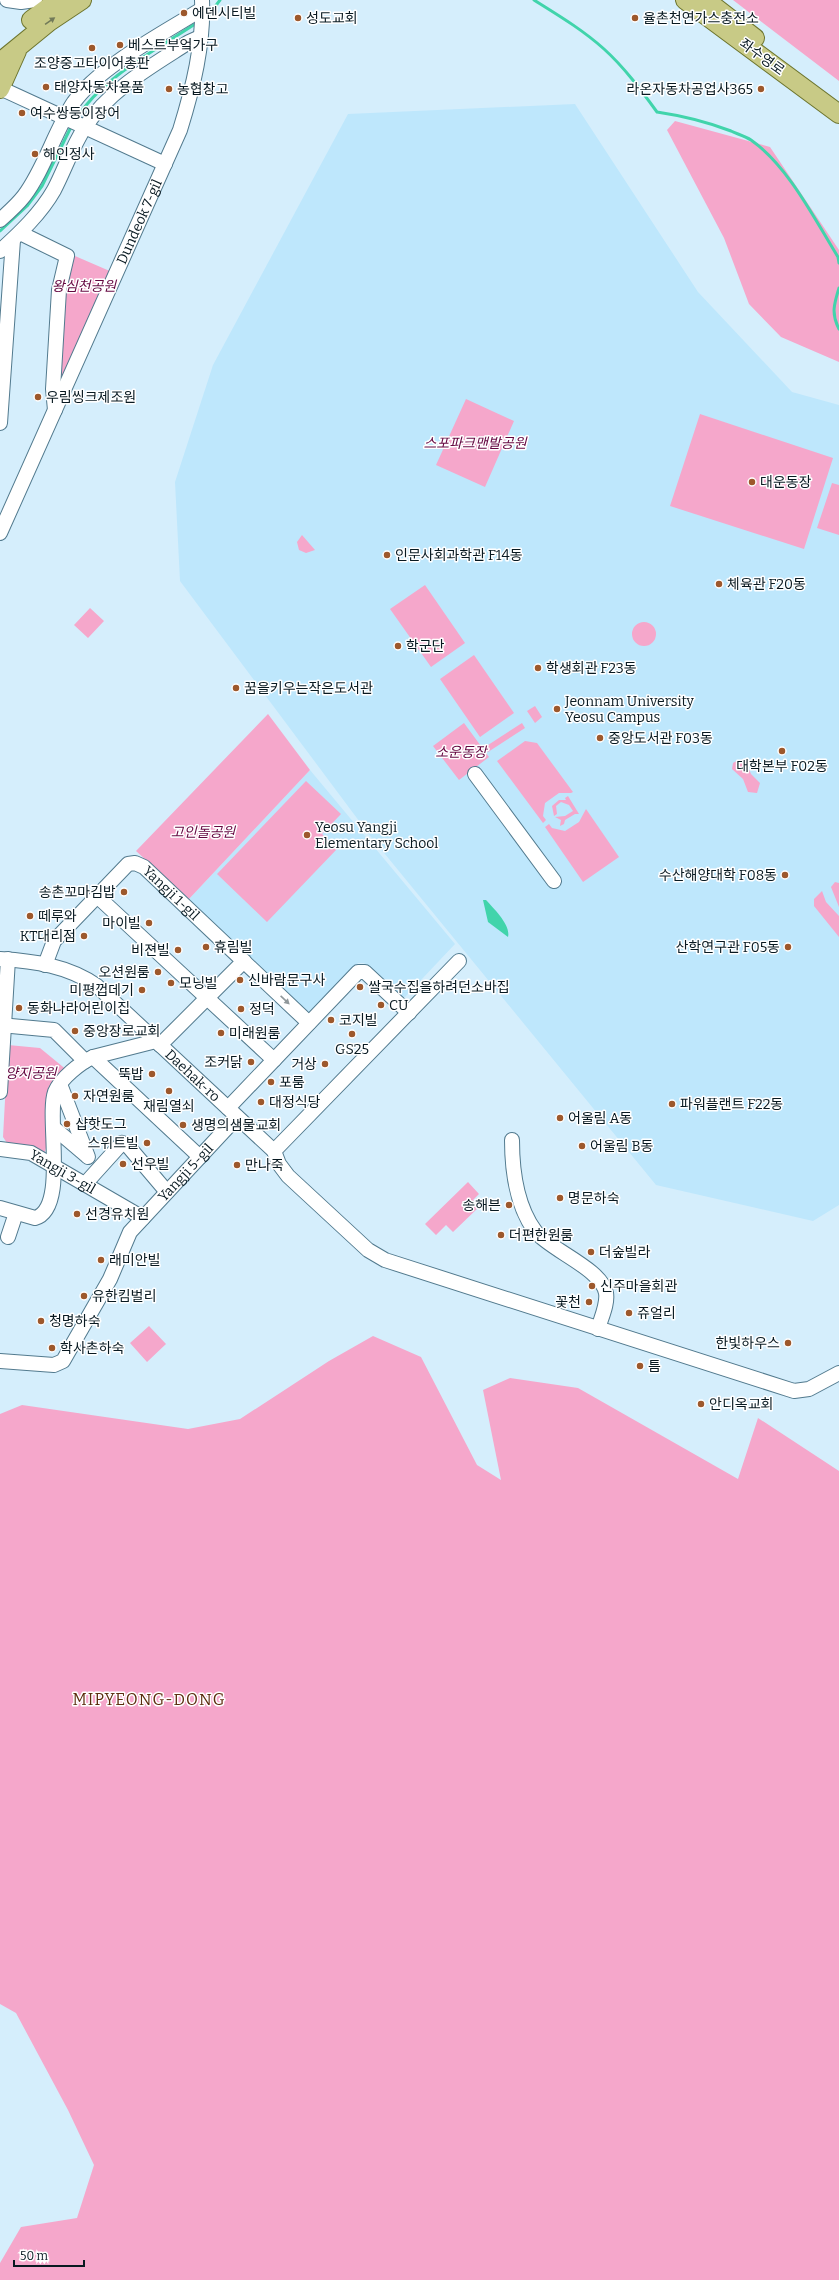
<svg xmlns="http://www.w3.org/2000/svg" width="839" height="2280" font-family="Bitter,'Noto Sans KR',serif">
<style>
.built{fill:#bee7fc}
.green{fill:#f5a7cb}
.water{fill:#41d4ab}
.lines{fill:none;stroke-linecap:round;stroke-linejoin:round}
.stream{stroke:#41d4ab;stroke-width:3}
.minor-casing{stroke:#527a8e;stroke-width:16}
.major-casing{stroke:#6d752e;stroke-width:20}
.minor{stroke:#fff;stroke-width:14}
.major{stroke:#c8ca86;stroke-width:18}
.oneway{fill:#727a59}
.oneway2{fill:#90989b}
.poi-dot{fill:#9d582c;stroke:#fff;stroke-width:1.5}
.labels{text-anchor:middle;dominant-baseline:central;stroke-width:3;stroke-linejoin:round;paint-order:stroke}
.poi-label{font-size:14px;fill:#081921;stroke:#fff;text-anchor:start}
.street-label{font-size:14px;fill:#081921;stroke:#fff}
.park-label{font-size:14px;font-style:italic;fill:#640640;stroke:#fff}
.quarter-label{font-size:16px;letter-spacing:1px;fill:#5b2c0d;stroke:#fff}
</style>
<rect width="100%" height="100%" fill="#d5eefc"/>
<path class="built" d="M575 104 698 292 792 392 839 405V1205L813 1221 656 1185 371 837 180 581 175 482 213 365 348 114Z
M310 770 455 944 405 997 400 996 364 963H358L312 1012 303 1011 189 899Z"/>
<path class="green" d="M733 0H839V81Z
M675 121 770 147 839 250V362L781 337 749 304 724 238 667 130Z
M75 256 112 272 62 388 57 387 64 282Z
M466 399 514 421 485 487 436 465Z
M700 414 833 458 804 549 670 506Z
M832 483 839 485V535L817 528Z
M302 535 315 550 306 553 299 550 297 542Z
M425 585 465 643 431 667 390 609Z
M90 608 104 621 88 638 74 625Z
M632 634a12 12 0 1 1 24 0a12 12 0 1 1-24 0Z
M474 655 514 713 480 737 440 679Z
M535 706 542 717 535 723 527 711Z
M268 714 310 770 189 899 136 851Z
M464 723 489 757 459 780 433 746Z
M522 723 525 728 488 752 485 747Z
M525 741 537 743 573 792 571 793H559L545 803 543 816 546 820 543 823 497 761Z
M738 760 746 762 751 774 760 783 757 793 748 792 743 779 732 769 733 763Z
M306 781 341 814 322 834 337 849 267 922 217 874Z
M568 796 579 814H575L565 820 564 824 560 826 561 820 555 817 565 816 573 811 569 805 561 802 556 806 557 814 554 816 552 806 559 800H566L565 798Z
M586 809 619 857 583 882 545 827 549 824 552 828 565 831 579 822Z
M835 882 839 883V907L831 887Z
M822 891 826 902 839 916V937L814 906V899Z
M8 1045 40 1048 68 1071 44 1155 32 1147 7 1143 3 1137Z
M468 1182 479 1194 473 1200 479 1207 453 1232 446 1225 436 1235 425 1224Z
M149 1326 166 1344 147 1362 130 1343Z
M373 1336 421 1357 477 1465 501 1480 483 1390 510 1378 578 1388 738 1479 758 1418 839 1471V2280H0V2263L21 2227 77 2218 94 2165 68 2110 16 2013 0 2004V1414L22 1405 188 1429 240 1419 329 1361Z"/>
<path class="water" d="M483 900H486C494 909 511 925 508 937L488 922Z"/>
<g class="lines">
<path class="stream" d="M534 0C558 15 583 30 604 49 624 67 641 90 657 112 684 116 705 121 731 131 737 134 745 136 751 140 788 166 814 218 838 257L839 263
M208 16 220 0
M76 119C102 77 158 49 198 22
M0 231 27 206 42 186 72 125
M839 288C834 304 831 314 839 329"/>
<defs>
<g id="minor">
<path d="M7 0 21 2 35 0"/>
<path d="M0 88 165 164"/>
<path d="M0 220C8 213 17 205 24 196 45 168 54 132 74 102 100 66 164 33 202 9"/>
<path d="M20 233 67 256 59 290 53 389 55 410"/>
<path d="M0 251C20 233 41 213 54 190 65 169 72 147 85 127 110 89 152 66 189 42L200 37"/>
<path d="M0 423 13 240"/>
<path id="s1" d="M0 533 180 130C193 88 204 44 202 0"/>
<path d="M475 774 554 881"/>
<path d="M97 896 274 1060"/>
<path id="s2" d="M0 959C34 961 69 966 97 986L274 1151"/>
<path id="s3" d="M45 965 54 941 128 864 135 863 144 867 309 1023"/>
<path d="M0 1025 54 1030 85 1061"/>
<path d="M160 1045 244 961"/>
<path d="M93 1057 200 1157"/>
<path d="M60 1084 88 1157"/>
<path d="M0 1092 8 959"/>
<path d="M228 1108 358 972H365L409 1013"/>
<path d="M54 1128 87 1156"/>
<path d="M512 1140C512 1171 516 1205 535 1231 550 1250 602 1269 606 1293 608 1304 601 1318 598 1329"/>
<path id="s4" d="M0 1149 31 1153 143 1218"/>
<path d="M274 1151 279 1164 288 1176 368 1250 385 1260 794 1391 809 1389 839 1373"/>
<path d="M274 1151 459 961"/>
<path d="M85 1184 122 1143 128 1146 167 1192"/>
<path d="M0 1208 35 1218C68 1209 46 1117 55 1092 61 1078 80 1063 93 1057L156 1041"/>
<path d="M8 1237 16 1213"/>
<path id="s5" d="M0 1361 54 1365 63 1361 110 1279 130 1232 237 1117"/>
</g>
<path id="major" d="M685 0 839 114
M706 0 755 38
M31 20 58 0
M0 62 49 22 82 0
M0 89 17 51"/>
</defs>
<use href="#minor" class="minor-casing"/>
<use href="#major" class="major-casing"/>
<use href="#minor" class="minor"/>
<use href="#major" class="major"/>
</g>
<defs><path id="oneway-solid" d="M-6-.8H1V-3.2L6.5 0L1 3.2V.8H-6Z"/></defs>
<use class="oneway" href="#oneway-solid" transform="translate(50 21) rotate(-35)"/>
<use class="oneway2" href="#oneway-solid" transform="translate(285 1000) rotate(43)"/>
<g class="poi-dot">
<circle cx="184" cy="13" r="4"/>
<circle cx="298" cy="18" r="4"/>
<circle cx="635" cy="18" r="4"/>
<circle cx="120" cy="45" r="4"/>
<circle cx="92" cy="48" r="4"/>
<circle cx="46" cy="87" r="4"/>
<circle cx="169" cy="89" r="4"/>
<circle cx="761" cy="89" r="4"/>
<circle cx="22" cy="113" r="4"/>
<circle cx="35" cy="154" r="4"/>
<circle cx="38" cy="397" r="4"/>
<circle cx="752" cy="482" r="4"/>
<circle cx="387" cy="555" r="4"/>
<circle cx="719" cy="584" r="4"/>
<circle cx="398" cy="646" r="4"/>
<circle cx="538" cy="668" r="4"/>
<circle cx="236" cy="688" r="4"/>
<circle cx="557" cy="709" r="4"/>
<circle cx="600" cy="738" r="4"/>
<circle cx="782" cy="751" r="4"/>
<circle cx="307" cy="835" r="4"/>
<circle cx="785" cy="875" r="4"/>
<circle cx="124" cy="892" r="4"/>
<circle cx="30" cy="916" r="4"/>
<circle cx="149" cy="923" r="4"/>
<circle cx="84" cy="936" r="4"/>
<circle cx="206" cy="947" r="4"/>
<circle cx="788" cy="947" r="4"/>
<circle cx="178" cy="950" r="4"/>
<circle cx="158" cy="972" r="4"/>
<circle cx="240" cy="980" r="4"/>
<circle cx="171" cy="983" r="4"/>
<circle cx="360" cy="987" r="4"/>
<circle cx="142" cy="990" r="4"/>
<circle cx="381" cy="1005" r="4"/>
<circle cx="19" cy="1008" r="4"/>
<circle cx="241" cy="1009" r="4"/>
<circle cx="331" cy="1020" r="4"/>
<circle cx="75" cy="1031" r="4"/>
<circle cx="221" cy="1033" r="4"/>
<circle cx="352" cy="1034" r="4"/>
<circle cx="251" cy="1062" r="4"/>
<circle cx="325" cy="1064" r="4"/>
<circle cx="152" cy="1074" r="4"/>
<circle cx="271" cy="1082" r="4"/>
<circle cx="169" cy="1091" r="4"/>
<circle cx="75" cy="1096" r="4"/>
<circle cx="261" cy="1102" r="4"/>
<circle cx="672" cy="1104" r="4"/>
<circle cx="560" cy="1118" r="4"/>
<circle cx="67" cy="1124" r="4"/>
<circle cx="183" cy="1125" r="4"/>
<circle cx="147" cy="1143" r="4"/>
<circle cx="582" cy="1146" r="4"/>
<circle cx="123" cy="1164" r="4"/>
<circle cx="237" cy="1165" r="4"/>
<circle cx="560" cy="1198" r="4"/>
<circle cx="509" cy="1205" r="4"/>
<circle cx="77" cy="1214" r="4"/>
<circle cx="501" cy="1235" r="4"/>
<circle cx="591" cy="1252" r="4"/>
<circle cx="101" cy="1260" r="4"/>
<circle cx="592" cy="1286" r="4"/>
<circle cx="84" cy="1296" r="4"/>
<circle cx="589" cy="1302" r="4"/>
<circle cx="629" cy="1313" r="4"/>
<circle cx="41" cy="1321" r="4"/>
<circle cx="788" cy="1343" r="4"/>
<circle cx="52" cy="1348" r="4"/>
<circle cx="640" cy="1366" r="4"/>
<circle cx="701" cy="1404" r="4"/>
</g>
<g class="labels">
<g class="poi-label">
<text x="192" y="13">에덴시티빌</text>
<text x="306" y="18">성도교회</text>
<text x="643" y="18">율촌천연가스충전소</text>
<text x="128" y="45">베스트부엌가구</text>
<text x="92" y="63" text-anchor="middle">조양중고타이어총판</text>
<text x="54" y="87">태양자동차용품</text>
<text x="177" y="89">농협창고</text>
<text x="753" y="89" text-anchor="end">라온자동차공업사365</text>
<text x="30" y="113">여수쌍둥이장어</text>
<text x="43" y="154">해인정사</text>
<text x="46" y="397">우림씽크제조원</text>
<text x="760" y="482">대운동장</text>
<text x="395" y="555">인문사회과학관 F14동</text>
<text x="727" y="584">체육관 F20동</text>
<text x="406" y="646">학군단</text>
<text x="546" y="668">학생회관 F23동</text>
<text x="244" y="688">꿈을키우는작은도서관</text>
<text x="565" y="701">Jeonnam University<tspan x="565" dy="16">Yeosu Campus</tspan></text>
<text x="608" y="738">중앙도서관 F03동</text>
<text x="782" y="766" text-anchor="middle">대학본부 F02동</text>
<text x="315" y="827">Yeosu Yangji<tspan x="315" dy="16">Elementary School</tspan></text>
<text x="777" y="875" text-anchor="end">수산해양대학 F08동</text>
<text x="116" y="892" text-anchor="end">송촌꼬마김밥</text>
<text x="38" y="916">떼루와</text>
<text x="141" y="923" text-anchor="end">마이빌</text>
<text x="76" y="936" text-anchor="end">KT대리점</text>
<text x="214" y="947">휴림빌</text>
<text x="780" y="947" text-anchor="end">산학연구관 F05동</text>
<text x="170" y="950" text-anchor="end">비젼빌</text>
<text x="150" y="972" text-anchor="end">오션원룸</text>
<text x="248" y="980">신바람문구사</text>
<text x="179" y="983">모닝빌</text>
<text x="368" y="987">쌀국수집을하려던소바집</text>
<text x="134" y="990" text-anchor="end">미평껍데기</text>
<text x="389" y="1005">CU</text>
<text x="27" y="1008">동화나라어린이집</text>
<text x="249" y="1009">정덕</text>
<text x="339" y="1020">코지빌</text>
<text x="83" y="1031">중앙장로교회</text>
<text x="229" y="1033">미래원룸</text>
<text x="352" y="1049" text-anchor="middle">GS25</text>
<text x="243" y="1062" text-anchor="end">조커닭</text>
<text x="317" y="1064" text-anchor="end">거상</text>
<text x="144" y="1074" text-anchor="end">뚝밥</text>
<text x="279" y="1082">포룸</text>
<text x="83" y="1096">자연원룸</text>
<text x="269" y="1102">대정식당</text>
<text x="680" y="1104">파워플랜트 F22동</text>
<text x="169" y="1106" text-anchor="middle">재림열쇠</text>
<text x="568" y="1118">어울림 A동</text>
<text x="75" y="1124">샵핫도그</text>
<text x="191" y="1125">생명의샘물교회</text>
<text x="139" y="1143" text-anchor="end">스위트빌</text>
<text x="590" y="1146">어울림 B동</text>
<text x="131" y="1164">선우빌</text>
<text x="245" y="1165">만나죽</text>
<text x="568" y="1198">명문하숙</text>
<text x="501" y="1205" text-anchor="end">송해븐</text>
<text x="85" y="1214">선경유치원</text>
<text x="509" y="1235">더편한원룸</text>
<text x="599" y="1252">더숲빌라</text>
<text x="109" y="1260">래미안빌</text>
<text x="600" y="1286">신주마을회관</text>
<text x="92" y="1296">유한킴벌리</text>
<text x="581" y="1302" text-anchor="end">꽃천</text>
<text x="637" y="1313">쥬얼리</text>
<text x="49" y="1321">청명하숙</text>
<text x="780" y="1343" text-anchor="end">한빛하우스</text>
<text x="60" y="1348">학사촌하숙</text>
<text x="648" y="1366">틈</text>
<text x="709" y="1404">안디옥교회</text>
</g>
<g class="street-label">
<text transform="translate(762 57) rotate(36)">좌수영로</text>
<text stroke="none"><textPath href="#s1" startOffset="341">Dundeok 7-gil</textPath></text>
<text stroke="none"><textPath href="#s3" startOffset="187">Yangji 1-gil</textPath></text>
<text stroke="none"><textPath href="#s2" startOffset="233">Daehak-ro</textPath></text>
<text stroke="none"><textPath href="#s4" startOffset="68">Yangji 3-gil</textPath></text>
<text stroke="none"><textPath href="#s5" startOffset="291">Yangji 5-gil</textPath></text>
</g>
<g class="park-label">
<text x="84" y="286">왕심천공원</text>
<text x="475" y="443">스포파크맨발공원</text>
<text x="461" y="752">소운동장</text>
<text x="203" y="832">고인돌공원</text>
<text x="31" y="1073">양지공원</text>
</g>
<g class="quarter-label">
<text x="149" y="1699">MIPYEONG-DONG</text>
</g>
</g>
<path d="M14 2260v6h70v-6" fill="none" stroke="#081921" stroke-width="2"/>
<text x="20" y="2260" font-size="12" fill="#081921" stroke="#ffffff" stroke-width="3" paint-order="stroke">50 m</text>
</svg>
